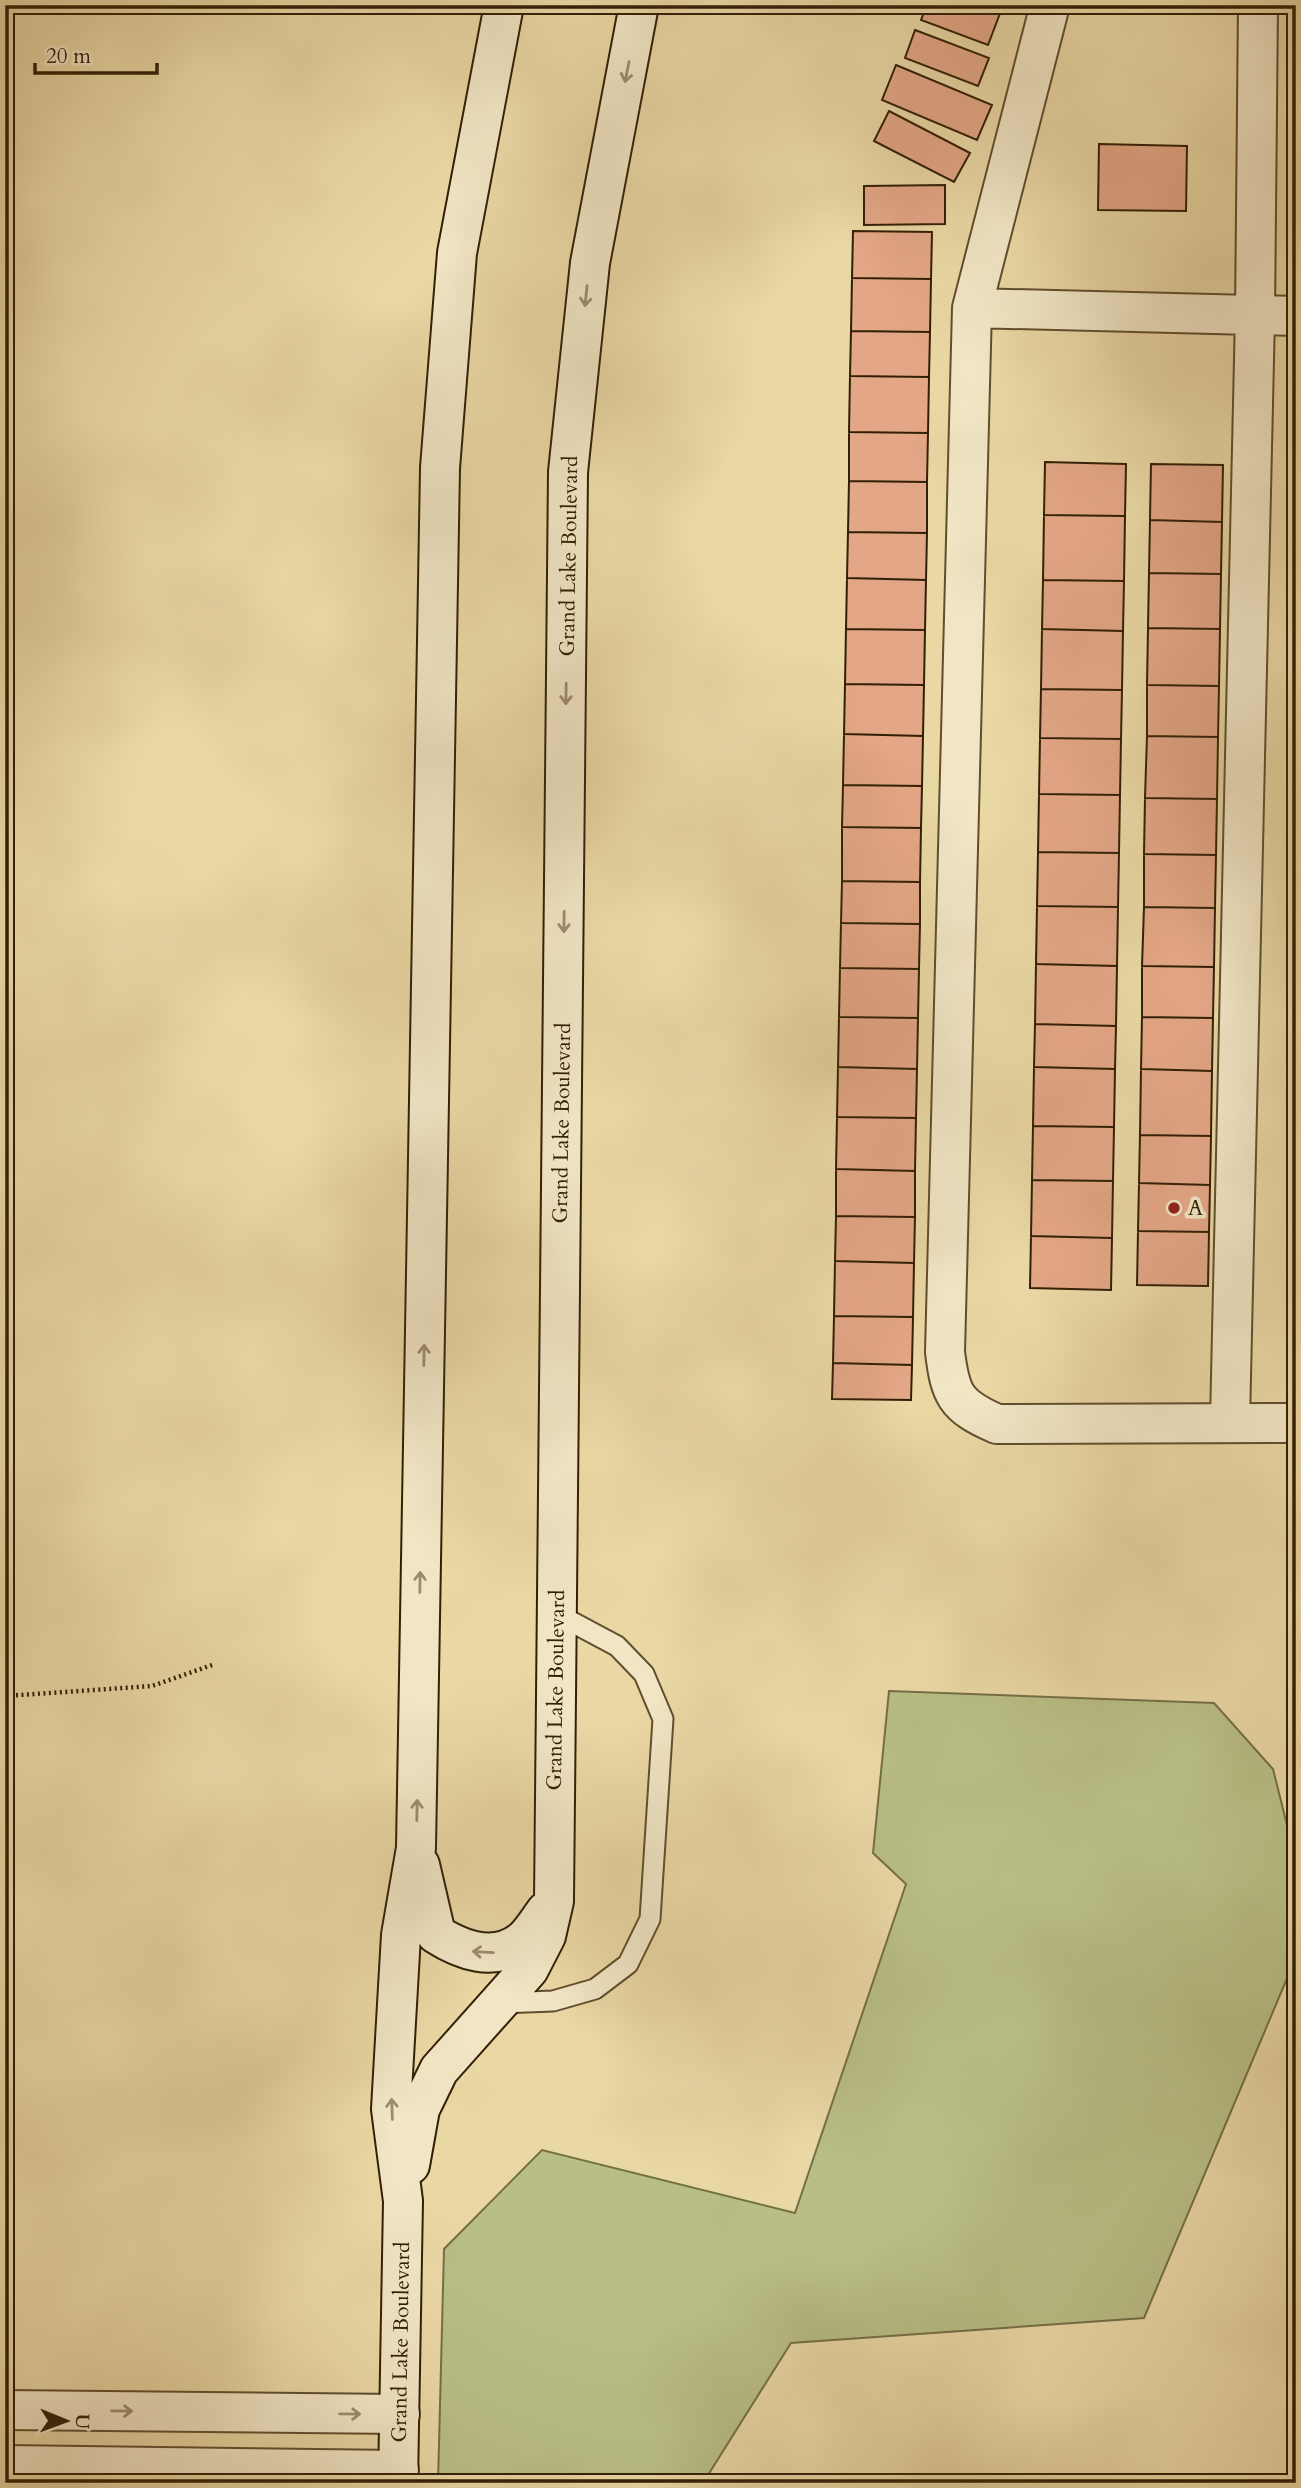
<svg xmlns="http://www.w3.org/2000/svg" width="1301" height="2488" font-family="Cardo,serif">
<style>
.green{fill:#b8be85;stroke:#756f46;stroke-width:2}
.building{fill:#e3a686;stroke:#322006;stroke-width:2}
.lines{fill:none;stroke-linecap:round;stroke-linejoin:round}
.lane-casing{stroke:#604e2e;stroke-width:23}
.street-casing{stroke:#604e2e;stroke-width:42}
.secondary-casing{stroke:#322006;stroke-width:42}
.path{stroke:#322006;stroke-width:4.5;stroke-dasharray:2 3.5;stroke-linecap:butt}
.lane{stroke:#f1e5c4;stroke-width:19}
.street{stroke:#f1e5c4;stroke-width:38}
.secondary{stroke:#f1e5c4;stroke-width:38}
.oneway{stroke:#9b8c6e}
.poi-dot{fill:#8f2418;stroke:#f1e5c4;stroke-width:2.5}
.labels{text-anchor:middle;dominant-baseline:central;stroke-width:7;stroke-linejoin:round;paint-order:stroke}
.street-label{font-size:21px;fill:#322006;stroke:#f1e5c4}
.poi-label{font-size:21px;fill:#322006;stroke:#f1e5c4;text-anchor:start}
</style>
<rect width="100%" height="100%" fill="#e9d7a4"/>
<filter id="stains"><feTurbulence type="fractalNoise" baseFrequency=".00286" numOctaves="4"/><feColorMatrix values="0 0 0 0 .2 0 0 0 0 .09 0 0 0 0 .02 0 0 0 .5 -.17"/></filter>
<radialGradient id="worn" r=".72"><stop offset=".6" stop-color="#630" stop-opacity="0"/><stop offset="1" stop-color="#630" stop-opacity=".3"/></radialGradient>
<path class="green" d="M889 1691 1214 1703 1273 1769 1296 1861V1957L1144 2318 791 2343 703 2483H438L444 2249 542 2150 795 2213 906 1884 873 1853Z"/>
<path class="building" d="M927 5H994L1002 8 988 45 921 20Z
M915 30 989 58 978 86 905 58Z
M896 65 992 105 977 140 882 100Z
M889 111 970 153 954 182 874 141Z
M1099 144 1187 146 1186 211 1098 210Z
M945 185V224L864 225V186Z
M853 231 932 232 931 279 852 278Z
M852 278 931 279 930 332 851 331Z
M851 331 930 332 929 377 850 376Z
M850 376 929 377 928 433 849 432Z
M849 432 928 433 927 482 849 481Z
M1045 462 1126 464 1125 516 1044 515Z
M1151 464 1223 465 1222 522 1150 520Z
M849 481 927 482V533L848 532Z
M1044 515 1125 516 1124 581 1043 580Z
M1150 520 1222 522 1221 574 1149 573Z
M848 532 927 533 926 580 847 578Z
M1149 573 1221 574 1220 629 1148 628Z
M847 578 926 580 925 630 846 629Z
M1043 580 1124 581 1123 631 1042 629Z
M1148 628 1220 629 1219 686 1147 685Z
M846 629 925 630 924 685 845 684Z
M1042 629 1123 631 1122 690 1041 689Z
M845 684 924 685 923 736 844 734Z
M1147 685 1219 686 1218 737 1147 736Z
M1041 689 1122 690 1121 739 1040 738Z
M844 734 923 736 922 786 843 785Z
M1147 736 1218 737 1217 799 1145 798Z
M1040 738 1121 739 1120 795 1039 794Z
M843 785 922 786 921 828 842 827Z
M1039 794 1120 795 1119 853 1038 852Z
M1145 798 1217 799 1216 855 1144 854Z
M842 827 921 828 920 882 842 881Z
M1038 852 1119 853 1118 907 1037 906Z
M1144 854 1216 855 1215 908 1144 907Z
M842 881 920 882V924L841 923Z
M1037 906 1118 907 1117 966 1036 964Z
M1144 907 1215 908 1214 967 1142 966Z
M841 923 920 924 919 969 840 968Z
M1036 964 1117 966 1116 1026 1035 1024Z
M1142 966 1214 967 1213 1018 1142 1017Z
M840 968 919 969 918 1018 839 1017Z
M839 1017 918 1018 917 1069 838 1067Z
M1142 1017 1213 1018 1212 1071 1141 1069Z
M1035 1024 1116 1026 1115 1069 1034 1067Z
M838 1067 917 1069 916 1118 837 1117Z
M1034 1067 1115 1069 1114 1127 1033 1126Z
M1141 1069 1212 1071 1211 1136 1140 1135Z
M837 1117 916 1118 915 1171 836 1169Z
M1033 1126 1114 1127 1113 1181 1032 1180Z
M1140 1135 1211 1136 1210 1185 1139 1183Z
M836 1169 915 1171V1217L836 1216Z
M1032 1180 1113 1181 1112 1238 1031 1236Z
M1139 1183 1210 1185 1209 1232 1138 1231Z
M836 1216 915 1217 914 1263 835 1261Z
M1138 1231 1209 1232 1208 1286 1137 1285Z
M1031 1236 1112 1238 1111 1290 1030 1288Z
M835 1261 914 1263 913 1317 834 1316Z
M834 1316 913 1317 912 1365 833 1363Z
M833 1363 912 1365 911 1400 832 1399Z"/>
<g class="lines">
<defs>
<path id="lane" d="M499 2003 553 2001 595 1989 628 1964 650 1919 663 1719 644 1674 617 1646 557 1614"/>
<path id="street" d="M1050 5 972 308 945 1352C950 1394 955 1406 997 1424L1296 1423
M972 308 1296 316
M1230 1421 1255 315 1258 5
M5 2410 400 2414
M5 2465 399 2470"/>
<path id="secondary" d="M420 1865 436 1934C461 1950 494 1963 522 1941 531 1934 539 1920 546 1911
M410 2165 420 2109 439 2070 529 1969 546 1936 554 1901 568 472 590 263 639 5
M398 2483 403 2201 391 2109 401 1935 416 1848 440 468 457 253 504 5"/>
</defs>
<use href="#lane" class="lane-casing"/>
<use href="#street" class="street-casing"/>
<use href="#secondary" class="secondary-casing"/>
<path class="path" d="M5 1696 152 1686 215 1664"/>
<use href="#lane" class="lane"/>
<use href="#street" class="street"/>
<use href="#secondary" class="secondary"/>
</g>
<defs><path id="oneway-shaft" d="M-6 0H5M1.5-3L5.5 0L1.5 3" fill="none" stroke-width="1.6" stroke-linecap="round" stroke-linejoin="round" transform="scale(1.75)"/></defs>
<g class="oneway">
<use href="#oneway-shaft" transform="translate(627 72) rotate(101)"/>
<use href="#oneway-shaft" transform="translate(586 296) rotate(96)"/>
<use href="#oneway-shaft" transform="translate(566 694) rotate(91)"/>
<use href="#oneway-shaft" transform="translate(564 922) rotate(91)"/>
<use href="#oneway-shaft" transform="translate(424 1355) rotate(-89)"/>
<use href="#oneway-shaft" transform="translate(420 1582) rotate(-89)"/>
<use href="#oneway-shaft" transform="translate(417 1810) rotate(-89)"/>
<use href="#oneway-shaft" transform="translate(483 1952) rotate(-177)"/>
<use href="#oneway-shaft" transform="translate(392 2109) rotate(-92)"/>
<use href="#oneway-shaft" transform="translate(122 2411) rotate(1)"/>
<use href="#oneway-shaft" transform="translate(350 2414) rotate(1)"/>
</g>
<circle class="poi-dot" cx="1174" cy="1208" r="7"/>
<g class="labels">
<g class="street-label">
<text transform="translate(569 556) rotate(-89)">Grand Lake Boulevard</text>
<text transform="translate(562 1123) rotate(-89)">Grand Lake Boulevard</text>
<text transform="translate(556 1690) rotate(-89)">Grand Lake Boulevard</text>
<text transform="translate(401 2342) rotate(-89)">Grand Lake Boulevard</text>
</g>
<g class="poi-label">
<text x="1188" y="1208">A</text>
</g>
</g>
<rect width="1301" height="2488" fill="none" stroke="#e9d7a4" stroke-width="28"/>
<rect x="7" y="7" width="1287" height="2474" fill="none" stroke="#322006" stroke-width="3.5"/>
<rect x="14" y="14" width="1273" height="2460" fill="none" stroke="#322006" stroke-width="2"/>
<g transform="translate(66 2421) rotate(91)" stroke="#f1e5c4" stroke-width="5" paint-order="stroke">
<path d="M0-5L12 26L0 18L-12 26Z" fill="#322006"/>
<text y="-10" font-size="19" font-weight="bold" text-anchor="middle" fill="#322006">U</text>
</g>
<path d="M35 63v10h122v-10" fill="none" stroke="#322006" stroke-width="3.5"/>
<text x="46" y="63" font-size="21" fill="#322006" stroke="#f1e5c4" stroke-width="5" paint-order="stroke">20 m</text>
<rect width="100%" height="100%" filter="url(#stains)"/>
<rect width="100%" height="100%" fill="url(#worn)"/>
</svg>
